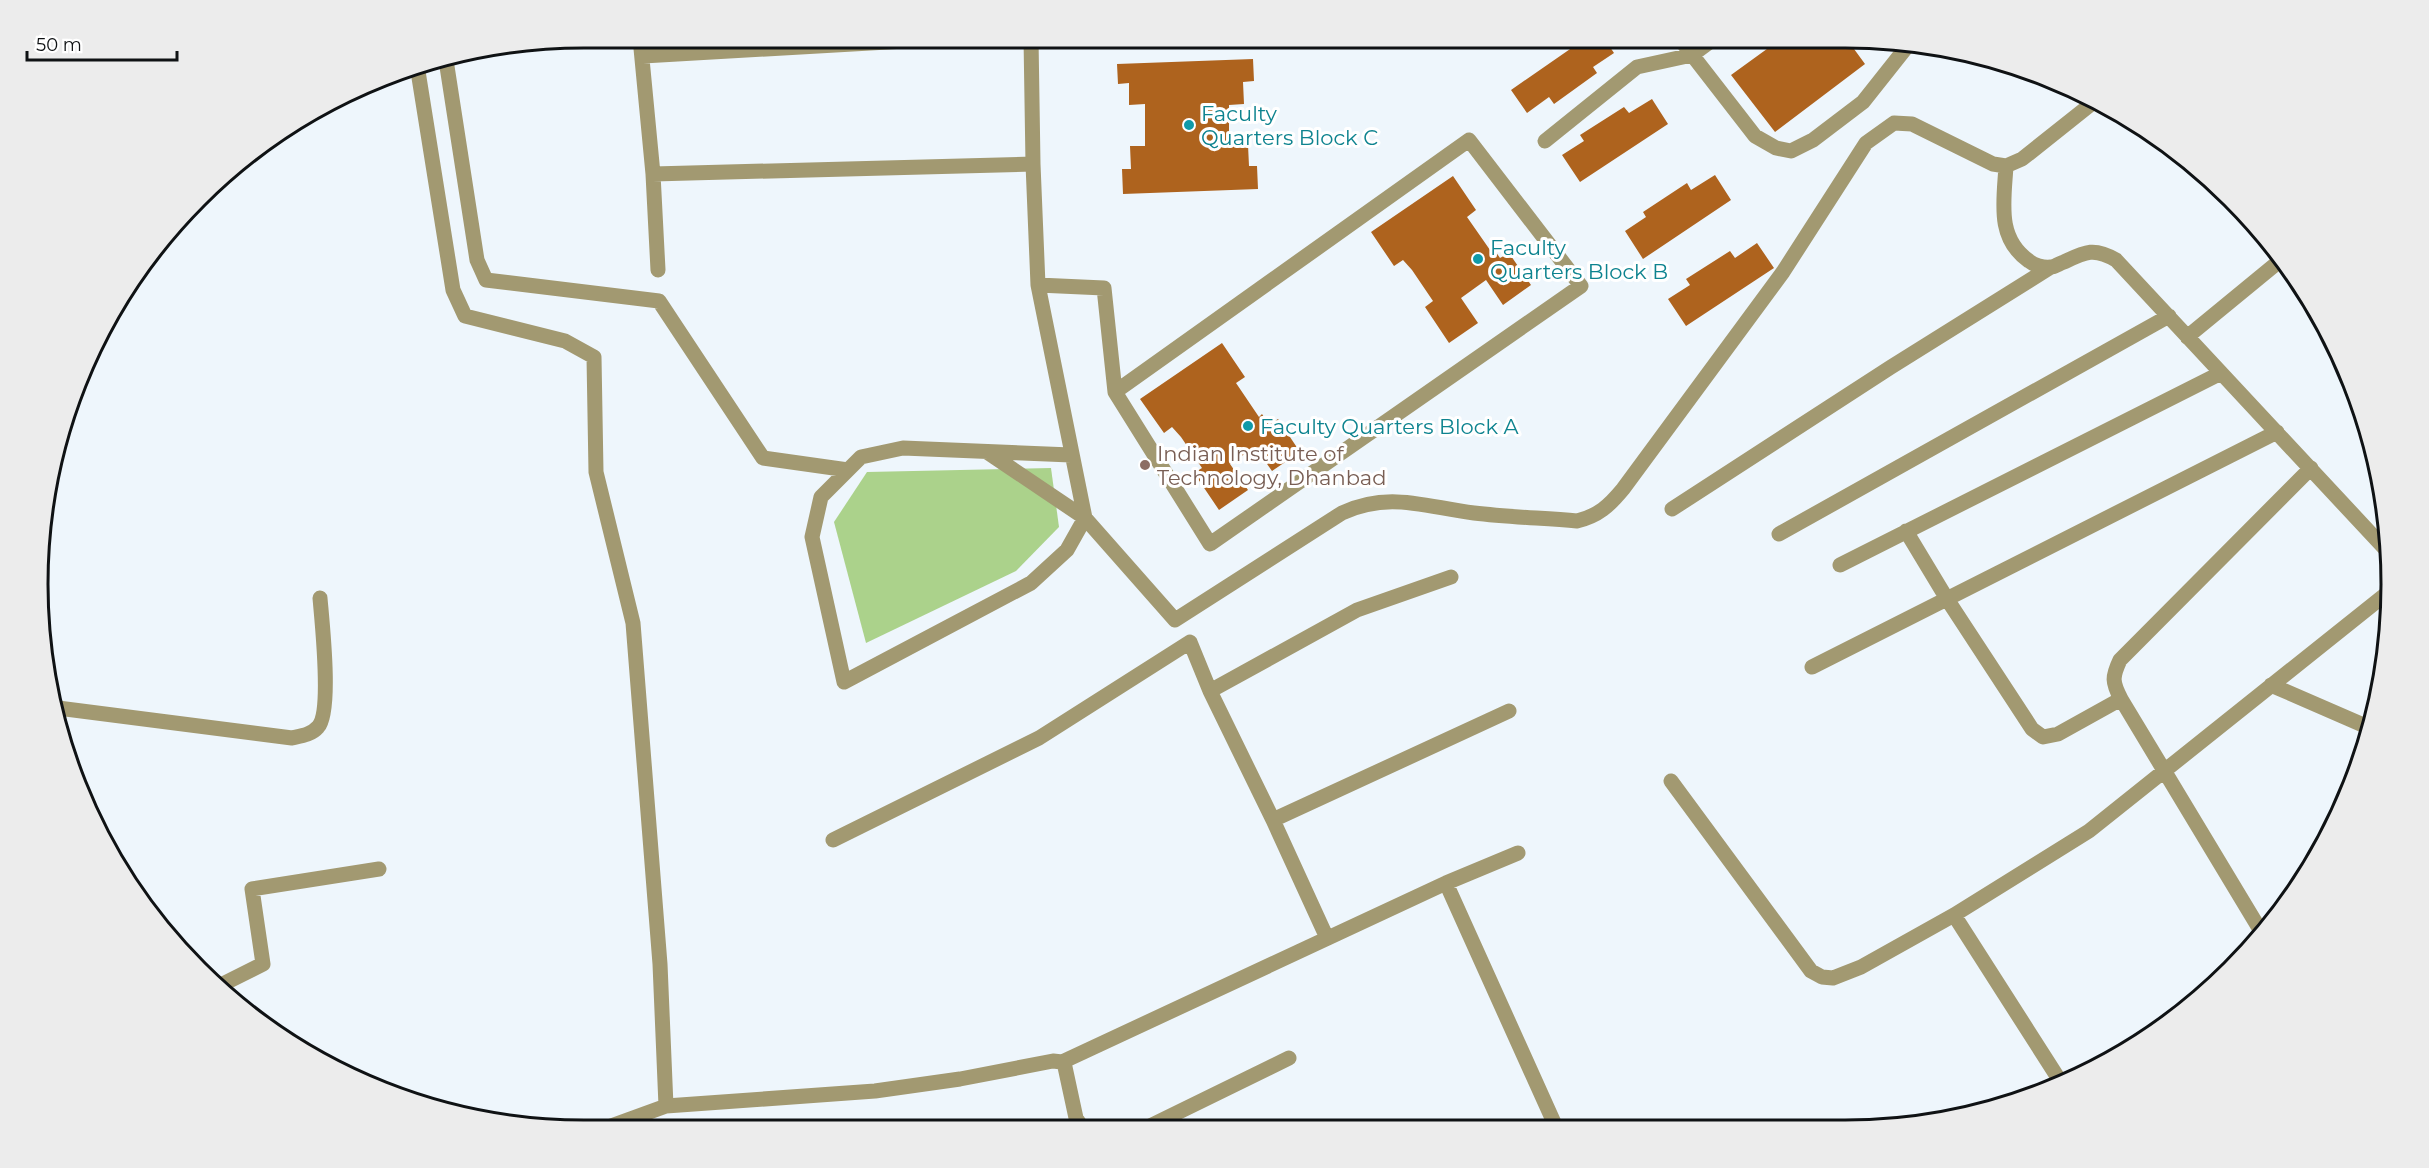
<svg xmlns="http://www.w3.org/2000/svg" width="2429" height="1168" font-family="Montserrat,sans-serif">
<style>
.green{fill:#abd28b}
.building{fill:#ae631e}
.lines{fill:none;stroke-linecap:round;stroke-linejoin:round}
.minor{stroke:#a29971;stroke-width:15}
.culture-dot{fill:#0f9aa8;stroke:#fff;stroke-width:2}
.education-dot{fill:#8d6e63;stroke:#fff;stroke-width:2}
.labels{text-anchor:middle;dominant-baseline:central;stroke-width:6;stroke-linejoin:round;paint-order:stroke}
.culture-label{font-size:21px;fill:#0d838f;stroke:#fff;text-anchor:start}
.education-label{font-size:21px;fill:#785e54;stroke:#fff;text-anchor:start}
.rim{fill:none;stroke:#0f1214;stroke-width:3}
</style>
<rect width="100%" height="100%" fill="#eef6fc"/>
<path class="green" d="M1051 468 1059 527 1016 571 866 643 834 522 867 472Z"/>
<path class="building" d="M1586 38H1604L1614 53 1593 67 1597 73 1554 104 1549 97 1527 113 1511 90Z
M1782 38H1846L1865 64 1775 132 1731 75Z
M1253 59 1254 81 1243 82 1244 104 1229 105V137L1230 146 1248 145 1249 166H1257L1258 189 1123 194 1122 169H1131L1130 146H1145V104L1129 105V83L1118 84 1117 64Z
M1652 99 1668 124 1580 182 1562 155 1584 141 1580 135 1624 107 1629 113Z
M1715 175 1731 200 1643 259 1625 231 1646 217 1643 212 1687 183 1691 190Z
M1453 176 1476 210 1467 217 1490 250 1493 248 1500 258 1509 253 1531 285 1503 305 1486 280 1461 298 1478 323 1449 343 1425 307 1433 301 1412 270 1403 260 1394 266 1371 232Z
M1757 243 1774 268 1686 326 1668 299 1690 285 1686 279 1730 251 1735 258Z
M1222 343 1245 377 1236 383 1259 417 1262 414 1269 425 1278 419 1300 452 1272 471 1255 447 1230 464 1248 490 1219 510 1194 473 1202 468 1181 437 1172 427 1164 433 1140 399Z"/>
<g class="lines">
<path class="minor" d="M640 38 653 174 658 270
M1031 38 1033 164 1038 285 1085 518 1067 550 1031 583 844 682 812 537 821 497 861 457 903 448 1071 455
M1679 38 1755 136 1776 148 1791 151 1813 140 1863 102 1909 44
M643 56 957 38
M446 60 477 260 486 280 659 301 763 458 848 470
M417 65 453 290 465 316 565 341 594 357 596 472 633 623 660 964 666 1106
M1545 141 1637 67 1692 55 1715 38
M2006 166C2004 201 1996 238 2029 261 2034 265 2043 268 2051 267 2055 267 2060 263 2064 262 2085 252 2094 247 2116 260L2388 552
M653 174 1033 164
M1038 285 1104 288 1115 392 1210 544 1581 286 1469 140 1115 392
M2187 337 2282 259
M987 452 1085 518 1175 620 1342 513C1389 491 1425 507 1474 513 1508 517 1542 518 1577 521 1598 516 1609 506 1623 489L1783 272 1866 143 1894 123 1912 124 1993 164 2006 166 2022 159 2095 101
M1672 509 1891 367 2051 267
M1906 531 1947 599 2032 729 2043 737 2058 734 2121 699
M1779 534 2169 316
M1840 565 2221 373
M1812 667 2277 432
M2271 685 2370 728
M1210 691 1357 610 1451 577
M58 708 292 738C301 736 311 735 318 727 332 712 322 622 320 598
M1671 781 1811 971 1822 977 1833 978 1861 967 1954 915 2089 831 2391 590
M1273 820 1509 711
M833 840 1039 738 1190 642 1210 691 1273 820 1327 938
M1446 883 1556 1127
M1954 915 2062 1084
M2262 933 2121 699C2112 682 2112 677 2120 660L2311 468
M217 987 263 964 252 889 379 869
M1062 1062 1446 883 1518 853
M1144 1129 1289 1058
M600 1130 666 1106 875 1091 960 1079 1053 1061 1062 1062 1065 1067 1076 1118 1083 1129"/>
</g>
<g class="culture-dot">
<circle cx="1189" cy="125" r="6"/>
<circle cx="1478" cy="259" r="6"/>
<circle cx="1248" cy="426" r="6"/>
</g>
<circle class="education-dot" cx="1145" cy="465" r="6"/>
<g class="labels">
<g class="culture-label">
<text x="1201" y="113">Faculty<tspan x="1201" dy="24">Quarters Block C</tspan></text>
<text x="1490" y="247">Faculty<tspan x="1490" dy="24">Quarters Block B</tspan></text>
<text x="1260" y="426">Faculty Quarters Block A</text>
</g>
<g class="education-label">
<text x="1157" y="453">Indian Institute of<tspan x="1157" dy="24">Technology, Dhanbad</tspan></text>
</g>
</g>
<path d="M0 0H2429V1168H0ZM584 48H1845A536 536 0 0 1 2381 584V584A536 536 0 0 1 1845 1120H584A536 536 0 0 1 48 584V584A536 536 0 0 1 584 48Z" fill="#ececec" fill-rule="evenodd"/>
<path class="rim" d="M584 48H1845A536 536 0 0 1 2381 584V584A536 536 0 0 1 1845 1120H584A536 536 0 0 1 48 584V584A536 536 0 0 1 584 48Z"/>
<path d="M27 51v9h150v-9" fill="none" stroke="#0f1214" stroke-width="3"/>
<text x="36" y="51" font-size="18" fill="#0f1214" stroke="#ffffff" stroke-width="4.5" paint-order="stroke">50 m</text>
</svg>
